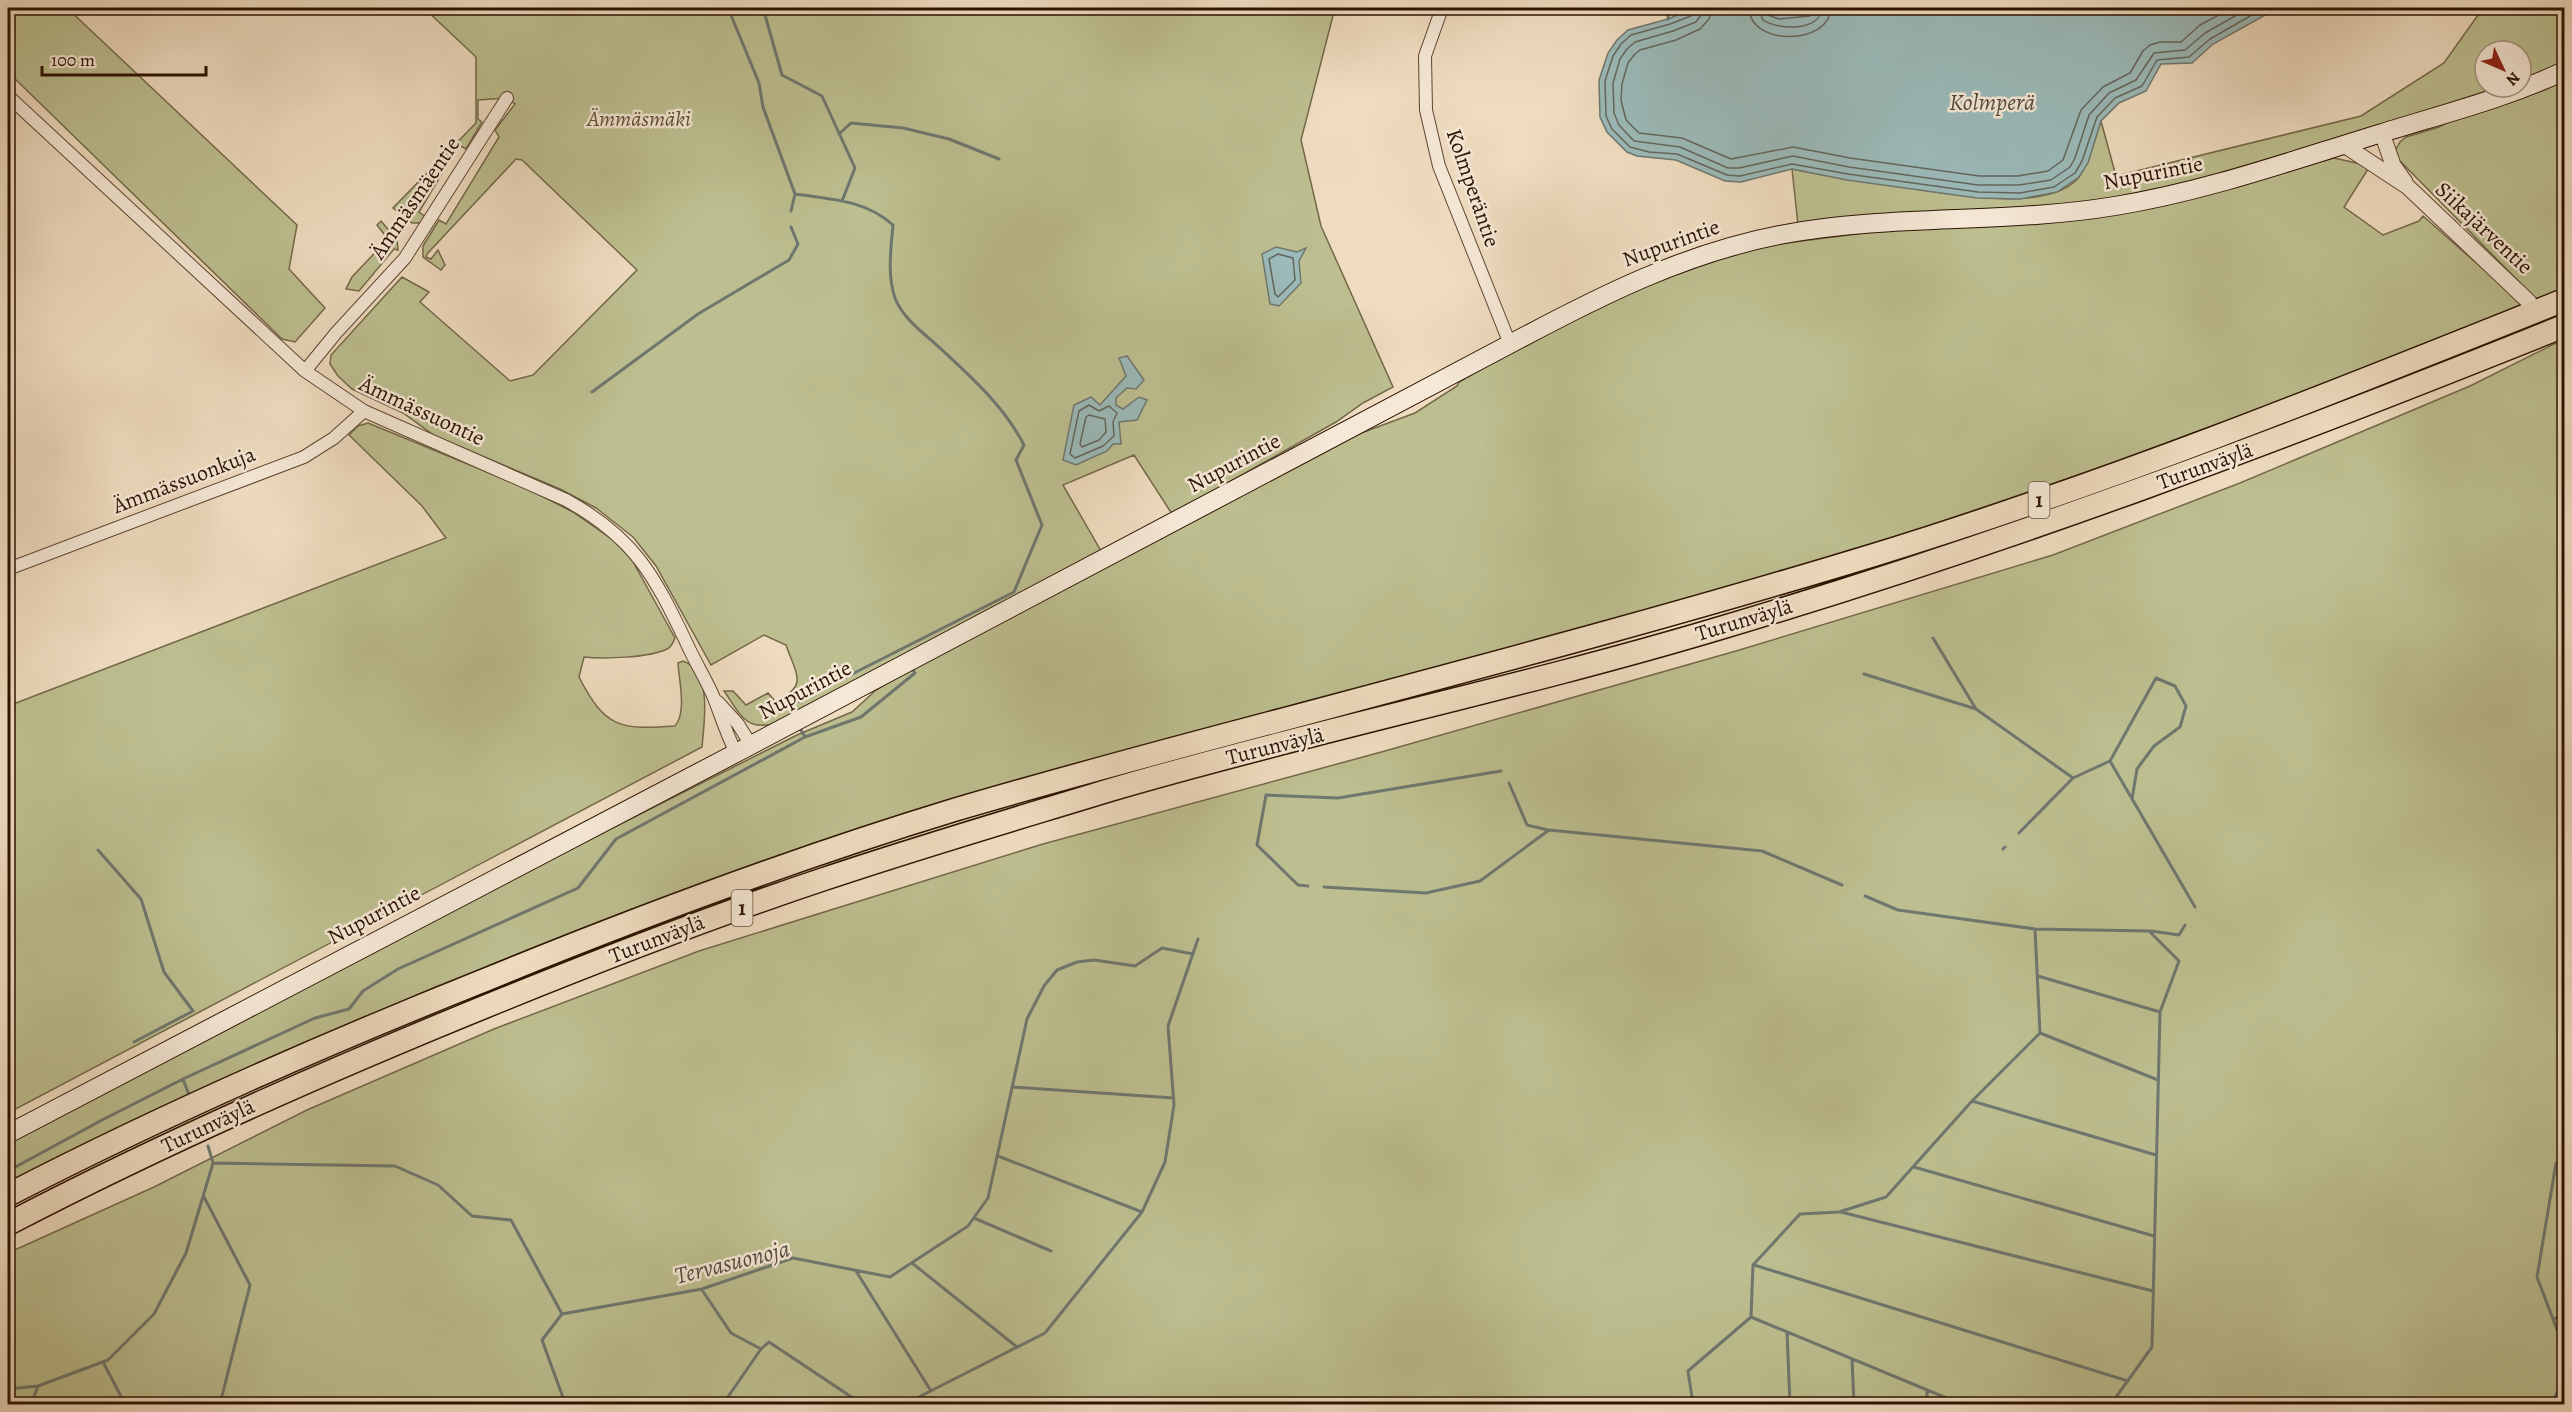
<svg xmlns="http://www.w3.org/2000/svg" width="2572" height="1412" font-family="Alegreya,serif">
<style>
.green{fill:#bdbf90;stroke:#746848;stroke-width:1.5}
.water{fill:#9bbab9;stroke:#6f776f;stroke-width:1.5}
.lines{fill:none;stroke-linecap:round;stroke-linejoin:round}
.shore{stroke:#64665c;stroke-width:1.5}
.stream{stroke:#6f776f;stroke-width:3}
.minor-casing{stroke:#5d4430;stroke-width:14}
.tertiary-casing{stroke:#5d4430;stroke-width:17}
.secondary-casing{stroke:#2c1200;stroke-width:20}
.motorway-casing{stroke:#2c1200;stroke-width:25}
.minor{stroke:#f5e8d6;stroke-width:12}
.tertiary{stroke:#f5e8d6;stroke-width:15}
.secondary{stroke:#f5e8d6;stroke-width:18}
.motorway{stroke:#efdcc0;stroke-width:22}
.labels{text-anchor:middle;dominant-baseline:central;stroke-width:5;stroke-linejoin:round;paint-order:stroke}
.shield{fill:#f5e8d6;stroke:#685240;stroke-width:1.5}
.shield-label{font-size:21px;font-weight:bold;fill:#2c1200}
.park-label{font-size:22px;font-style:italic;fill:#5f4f32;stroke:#f5e8d6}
.street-label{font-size:22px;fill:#2c1200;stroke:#f5e8d6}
.water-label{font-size:24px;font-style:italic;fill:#534d41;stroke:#f5e8d6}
</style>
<rect width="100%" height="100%" fill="#efdcc0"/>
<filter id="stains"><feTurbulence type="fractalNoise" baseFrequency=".00333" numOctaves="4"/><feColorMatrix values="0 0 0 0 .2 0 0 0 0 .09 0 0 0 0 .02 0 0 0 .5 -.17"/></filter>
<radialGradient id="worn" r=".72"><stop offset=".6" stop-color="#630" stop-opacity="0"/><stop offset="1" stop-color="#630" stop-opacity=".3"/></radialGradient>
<path class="green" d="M8 8H67L297 225 289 269 325 308 295 342 282 339 8 72Z
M424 8H1335L1301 140 1321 226 1393 387 1363 403 1336 422 1172 514 1134 455 1063 485 1101 551 778 723C745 732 741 715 724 691H733L746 705 768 693 775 701C810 687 795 672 786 645L764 635 711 665 656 566 633 537 596 508 560 489 435 436 403 413 352 389 338 376 330 364 331 355 402 277 429 292 420 302 510 381 533 375 637 270 522 160 516 159 427 254 426 257 431 259 438 250 445 265 441 270 423 257V246L439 220 446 224 499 137 495 130 515 104 507 98 478 100V119L482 122 466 149 459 145 419 212 426 217 420 223H412L393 208 476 123V57Z
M2483 8H2564V64L2521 80V51H2485V87H2499L2231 173 2123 197 2067 205 1798 225 1792 169C1831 177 1871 183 1910 188 1951 194 2049 214 2079 177 2087 167 2096 134 2101 121L2116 176 2361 116 2444 63Z
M2564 77V288L2537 300 2397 158 2396 149 2400 142 2406 137 2439 127 2463 113Z
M2334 158 2370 166 2344 207 2383 235 2419 221 2423 216 2523 304 2387 361 2116 462 1908 533 1680 603 1053 770 760 864 589 926 435 987 279 1055 8 1184V1144L539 865 797 735 852 712 876 690 902 674 1337 442 1415 413 1457 386 1459 382 1531 340 1649 284 1755 247 2233 186Z
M381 221 397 240 398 250 394 249 359 291 346 289 352 277 388 239 377 225Z
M2560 341 2564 346V1404H8V1253L154 1187 307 1110 494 1029 699 951 1043 844 1385 751 1736 651 2053 555 2240 483 2470 386Z
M368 423 526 488 573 512 613 540 632 560 675 638C673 642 672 647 667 649 649 658 603 659 584 657L579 677C605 728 620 730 675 726 687 712 679 681 678 663L683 661C713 672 704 722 702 747L8 1113V706L446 538 422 506 349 435 358 426Z"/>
<path class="water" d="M1694 8H1765L1780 13 1822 8H2278L2213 44 2192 63 2161 64 2146 91 2119 103 2101 121 2088 163 2079 177 2057 192 2020 199 1977 198 1847 180 1792 169 1741 182 1725 181 1676 160 1637 156 1627 152 1607 132 1600 117 1599 80 1608 53 1617 40 1628 30 1668 19Z
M1276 247 1297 252 1306 248 1299 261 1301 283 1279 306 1270 304 1262 254Z
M1127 356 1144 380 1136 389 1127 388 1116 398V405L1123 409 1139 397 1147 400 1137 420 1119 422 1121 444H1113L1107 451 1076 465 1063 460 1074 405 1091 397 1100 405 1126 376 1119 358Z"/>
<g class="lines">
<path class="shore" d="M1695 8 1691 16 1670 24 1631 35 1621 44 1613 56 1605 81 1606 116 1612 129 1630 147 1649 152 1677 154 1727 175 1740 176 1792 164 1848 174 1978 192 2020 193 2054 187 2075 173 2082 161 2097 117 2115 98 2142 86 2157 60 2189 57 2210 39 2264 8
M1703 8 1701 15 1696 22 1673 31 1635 42 1627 49 1620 59 1613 83 1614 113 1619 125 1634 141 1680 147 1728 168H1739L1793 156 1849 167 1978 185H2019L2051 180 2070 167 2075 158 2089 115 2109 93 2136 80 2154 53 2185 50 2205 33 2249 8
M1712 8 1709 19 1700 29 1676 40 1640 50 1634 55 1628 63 1622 84 1621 100 1626 120 1639 133 1682 138 1731 159 1793 147 1850 158 1979 176H2018L2048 171 2063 160 2081 110 2103 87 2130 73 2143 51 2150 45 2160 42H2181L2200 25 2232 8
M1749 8C1750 47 1830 45 1831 8
M1758 8 1763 20C1778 30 1820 32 1822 8
M1765 8 1768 15 1779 19 1810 16 1814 13V8
M1278 254 1293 258 1295 280 1278 297 1275 294 1269 259Z
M1089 405 1099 411 1109 406 1117 413 1113 422 1114 436 1103 446 1075 458 1070 454 1079 411Z
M1089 415 1105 419 1106 432 1099 440 1082 447 1080 444 1086 417Z"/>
<path class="stream" d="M728 8 759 83 763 107 795 194 791 211
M763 8 782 75 822 96 855 168 842 201
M1668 19 1669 8
M839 134 851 123 903 128 949 139 999 159
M592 392 698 314 789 260 798 244 791 227
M1933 638 1976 709 2073 778
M1864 674 1976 709
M793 712 791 705 1014 592 1042 525 1016 460 1024 445C1004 406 972 378 941 349 925 334 903 319 895 298 887 275 891 248 893 225 866 200 830 199 795 194
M801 730 805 737
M1509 783 1527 825 1548 830
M2132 799 2137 769 2154 746 2180 727 2186 706 2175 686 2156 678 2110 761 2195 907
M2019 833 2073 778 2110 761
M2003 849 2005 847
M98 850 141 899 164 972 193 1011 134 1042
M1308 886 1298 885 1257 845 1266 795 1338 798 1501 771
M1324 887 1426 893 1480 881 1549 830 1762 851 1842 885
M1865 896 1898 910 2035 929
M2151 931 2179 935 2185 925
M2038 976 2160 1012
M2040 1033 2158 1080
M183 1079 189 1095
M1012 1087 1174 1098
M1972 1101 2156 1155
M208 1146 213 1163
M998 1156 1142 1212
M2564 1161 2556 1163 2537 1277 2564 1348
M213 1163 395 1166 438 1185 472 1216 511 1220 562 1314
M1914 1167 2154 1236
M8 1171 102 1120 183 1079 315 1018 349 1009 363 991 398 969 578 888 616 839 805 737 861 717 915 673 913 670
M204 1197 250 1285 220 1404
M1841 1212 2153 1291
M974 1218 1051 1251
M912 1263 1017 1347
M1754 1265 2128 1381
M856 1271 931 1391
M702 1290 731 1333 761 1349 769 1342 862 1404
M562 1314 702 1289 793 1258 890 1277 968 1226 988 1198 1027 1019 1044 986 1057 970 1077 962 1094 960 1135 966 1162 948 1193 954
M562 1314 542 1340 565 1403 577 1404
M2553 1319 2564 1316
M1787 1332 1790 1404
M1852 1359 1854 1404
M103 1362 125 1404
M8 1389 38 1386 108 1360 154 1314 186 1253 213 1163
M1927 1390V1404
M31 1404 38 1386
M723 1404 761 1349
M905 1404 1045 1333 1142 1212 1165 1162 1174 1105 1168 1026 1198 939
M1693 1404 1688 1371 1751 1317
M1961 1404 1751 1317 1753 1265 1800 1214 1839 1212 1886 1197 1972 1101 2040 1033 2035 929 2149 931 2179 961 2160 1012 2152 1347 2111 1404
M2551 1404 2564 1379"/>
<defs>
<path id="minor" d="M1442 8 1425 56 1426 110 1439 166 1510 344
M8 96 305 371 364 411 566 500C635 538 654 575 687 644 695 662 706 679 714 698 721 716 727 735 736 753
M305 371 336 333 405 258 507 98
M8 569 304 457 334 438 364 411
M718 702 738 724 751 745"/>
<path id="tertiary" d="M2382 133 2393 165 2405 182
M2344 145 2408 187 2529 302"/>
<path id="secondary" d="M8 1134 736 753 1510 344C1598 297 1686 252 1785 234 1893 214 2007 224 2115 206 2207 191 2293 160 2382 133 2443 114 2507 98 2564 71"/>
<path id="motorway" d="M8 1195C161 1116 320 1046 480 982 636 918 793 859 954 810 1059 779 1164 751 1270 723 1472 669 1674 616 1874 555 2109 483 2337 391 2564 300
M8 1224C169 1140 336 1067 504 999 610 956 716 915 824 879 919 847 1015 819 1110 790 1311 731 1516 689 1717 629 2005 544 2286 438 2564 326"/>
</defs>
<use href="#minor" class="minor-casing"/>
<use href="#tertiary" class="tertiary-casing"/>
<use href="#secondary" class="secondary-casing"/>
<use href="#motorway" class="motorway-casing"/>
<use href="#minor" class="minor"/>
<use href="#tertiary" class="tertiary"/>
<use href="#secondary" class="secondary"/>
<use href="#motorway" class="motorway"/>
</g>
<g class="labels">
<g class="shield">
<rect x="2028.5" y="482" width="21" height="36" rx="4.5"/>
<rect x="731.5" y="890" width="21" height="36" rx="4.5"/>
</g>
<g class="shield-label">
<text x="2039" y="500">1</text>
<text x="742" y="908">1</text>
</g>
<g class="park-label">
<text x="639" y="119">Ämmäsmäki</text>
</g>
<g class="street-label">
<text transform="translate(2153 173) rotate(-11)">Nupurintie</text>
<text transform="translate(1473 188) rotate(71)">Kolmperäntie</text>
<text transform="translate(415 198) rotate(-56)">Ämmäsmäentie</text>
<text transform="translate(2484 228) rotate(43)">Siikajärventie</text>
<text transform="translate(1671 243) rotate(-20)">Nupurintie</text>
<text transform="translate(422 411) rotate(25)">Ämmässuontie</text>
<text transform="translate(1234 463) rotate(-28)">Nupurintie</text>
<text transform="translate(2205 466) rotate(-20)">Turunväylä</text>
<text transform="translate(184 480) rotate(-21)">Ämmässuonkuja</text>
<text transform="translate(1744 620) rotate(-17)">Turunväylä</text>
<text transform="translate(805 690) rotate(-28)">Nupurintie</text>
<text transform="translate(1275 746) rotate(-14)">Turunväylä</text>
<text transform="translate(374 915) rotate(-28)">Nupurintie</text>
<text transform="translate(657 939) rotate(-21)">Turunväylä</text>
<text transform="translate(208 1126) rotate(-25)">Turunväylä</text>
</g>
<g class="water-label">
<text x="1992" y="102">Kolmperä</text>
<text transform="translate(732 1262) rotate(-14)">Tervasuonoja</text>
</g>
</g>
<rect width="2572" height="1412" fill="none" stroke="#efdcc0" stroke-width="30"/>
<rect x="9" y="9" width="2554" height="1394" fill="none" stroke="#2c1200" stroke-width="3"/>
<rect x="15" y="15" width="2542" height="1382" fill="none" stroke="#2c1200" stroke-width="1.5"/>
<g transform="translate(2503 69) rotate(134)"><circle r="28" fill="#f5e8d6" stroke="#a59280" stroke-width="1.5"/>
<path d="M0-4.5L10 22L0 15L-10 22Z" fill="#8f2418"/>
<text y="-9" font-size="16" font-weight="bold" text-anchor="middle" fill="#2c1200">N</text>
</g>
<path d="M42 66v9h164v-9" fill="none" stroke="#2c1200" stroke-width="3"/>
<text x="51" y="66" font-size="18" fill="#2c1200" stroke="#f5e8d6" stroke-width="4.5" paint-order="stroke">100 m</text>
<rect width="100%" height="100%" filter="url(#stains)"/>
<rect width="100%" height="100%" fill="url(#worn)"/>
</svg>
